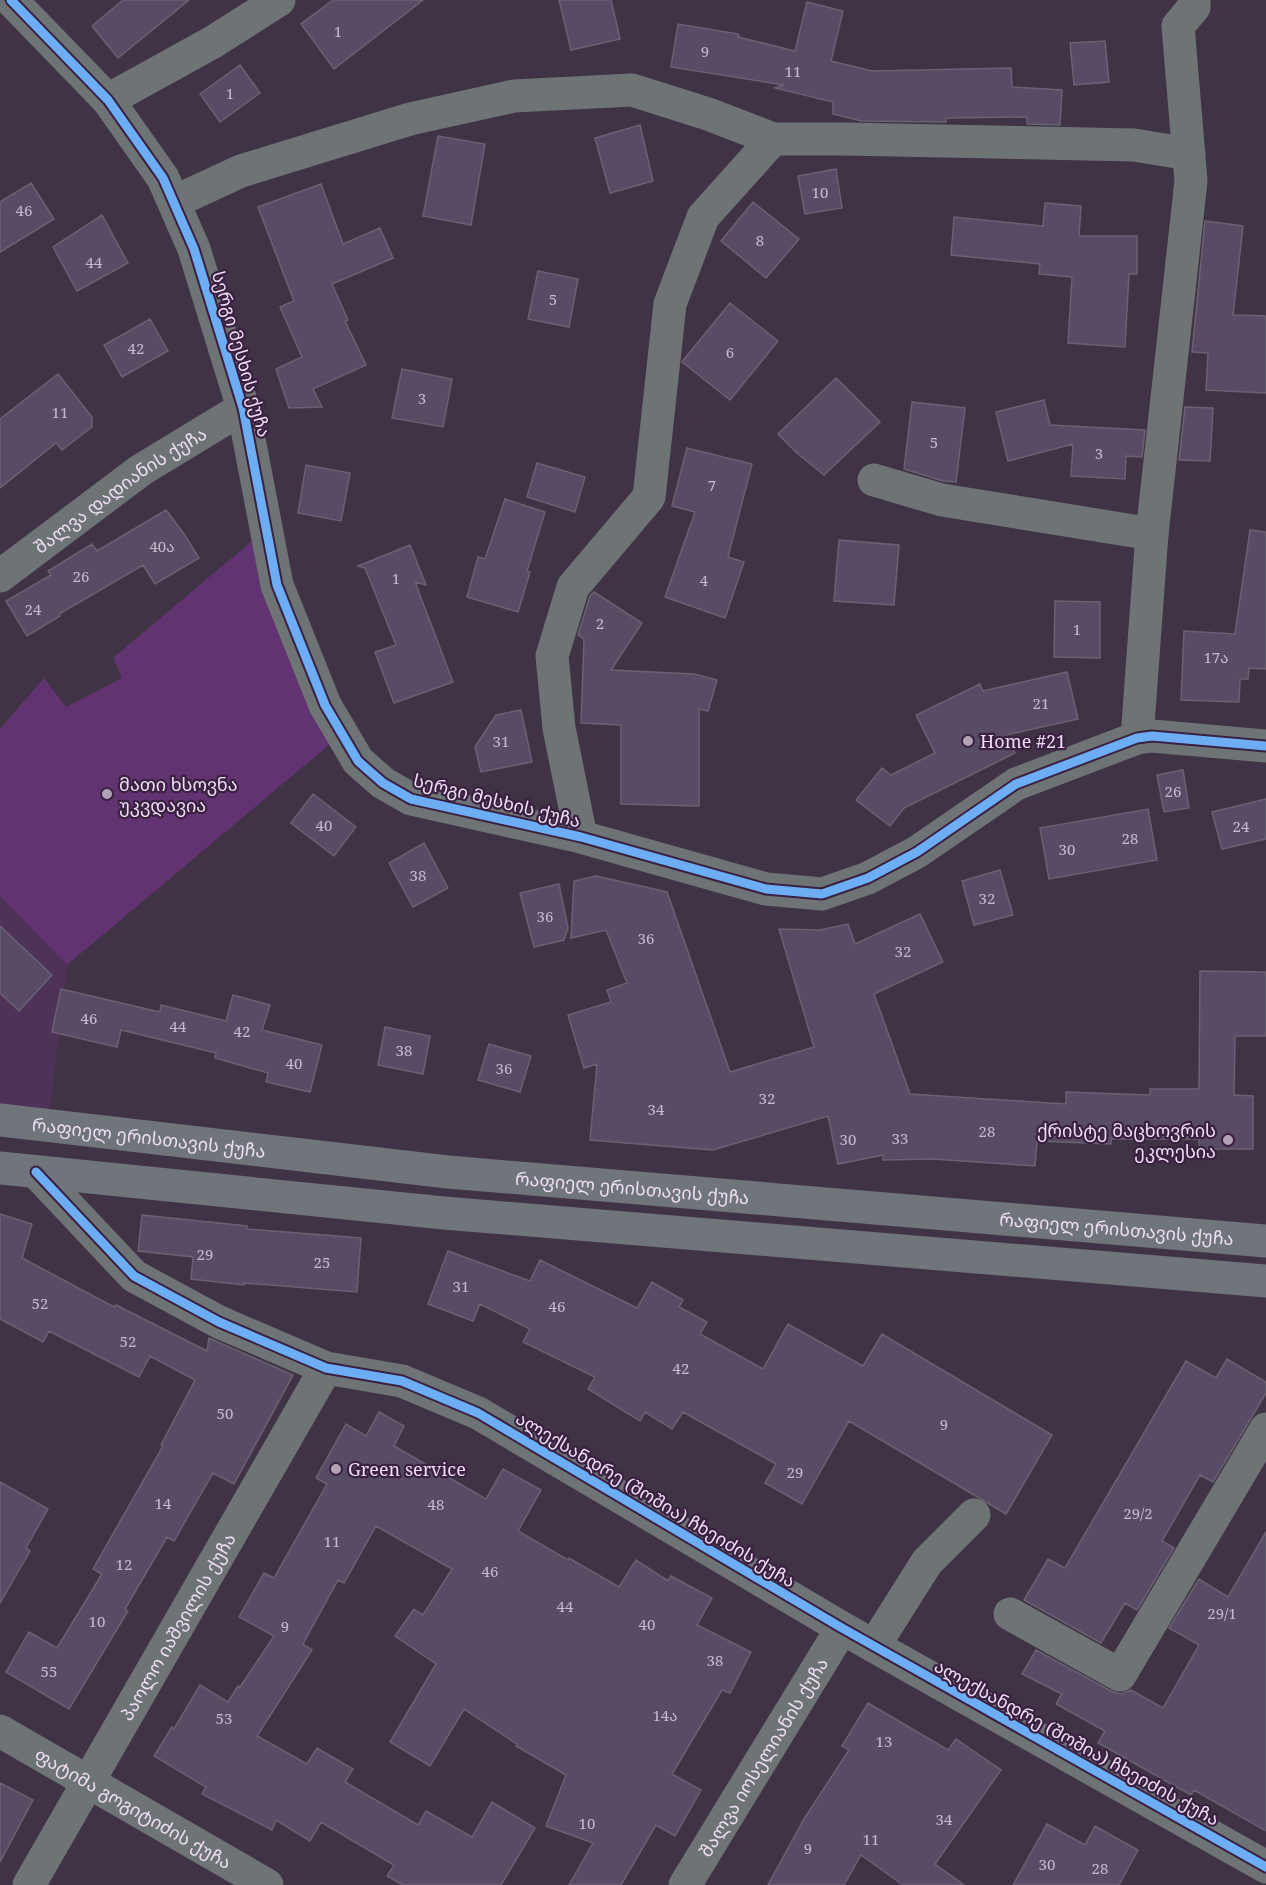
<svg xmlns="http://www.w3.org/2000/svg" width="1266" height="1885" font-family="'Noto Serif','Noto Sans Georgian',serif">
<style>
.built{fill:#4e3258}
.green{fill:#613371}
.building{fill:#584b66;stroke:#6a6172;stroke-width:1.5}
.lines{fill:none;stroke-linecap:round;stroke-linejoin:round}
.minor{stroke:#6e7476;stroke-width:33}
.major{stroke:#70747b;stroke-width:33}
.cycleway-casing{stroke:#3a2142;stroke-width:13}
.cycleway{stroke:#6dadf4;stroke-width:9}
.poi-dot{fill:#b1a2b7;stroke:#3a2142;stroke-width:2}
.labels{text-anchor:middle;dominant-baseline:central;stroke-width:4.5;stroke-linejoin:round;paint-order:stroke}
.number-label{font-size:15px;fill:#c8b9d0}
.street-label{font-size:18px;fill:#eedef4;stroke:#3a2142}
.poi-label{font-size:18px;fill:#eedef4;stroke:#3a2142;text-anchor:start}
</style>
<rect width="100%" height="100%" fill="#403345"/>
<path class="built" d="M0 896 67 965 48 1126 0 1120Z"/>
<path class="green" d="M266 529 342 734 67 965 0 896V729L44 678 66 707 122 678 113 658Z"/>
<path class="building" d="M123 0H189L118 58 92 26Z
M333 0H423L334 69 301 24Z
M559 0H611L620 39 571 50Z
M807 2 843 11 831 61 872 71 1011 68 1012 87 1062 90 1060 125 1027 124V117L946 118V122L861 121 833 114V102L775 88 784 85 671 67 678 24 739 34 738 37 795 51Z
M1105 41 1109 82 1074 85 1070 43Z
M240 65 260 93 220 122 200 94Z
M640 125 653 181 610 193 595 138Z
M438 136 485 144 471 225 423 216Z
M836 169 842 208 805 214 798 176Z
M31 183 54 219 0 252V202Z
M321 184 343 244 380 228 393 258 332 284 348 320 345 321 366 365 313 389 322 407 289 408 276 369 302 357 280 307 294 301 258 207Z
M753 202 799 239 766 278 721 241Z
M1045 203 1081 206 1079 236H1137V274H1129L1125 347 1068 343 1072 277 1039 274 1040 264 951 255 954 217 1043 226Z
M102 215 128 263 77 291 53 247Z
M1205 221 1243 226 1233 315 1266 316V393L1206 390 1208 353 1192 352Z
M538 271 578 279 569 327 528 319Z
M730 303 778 341 730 400 682 362Z
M150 319 168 351 122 377 104 345Z
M402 369 452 379 443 427 392 418Z
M58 374 92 417V427L62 450 56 443 0 488V419Z
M836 378 880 422 824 475 798 454 778 434Z
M1044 400 1050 425 1145 430 1142 457 1126 456 1125 479 1071 476 1073 444 1008 461 996 412Z
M912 402 965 408 956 482 943 481 904 469Z
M1185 407 1213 408 1210 461 1179 460Z
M687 448 752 464 728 557 744 562 725 618 665 597 695 512 672 506Z
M537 463 585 477 575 512 527 497Z
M306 465 350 473 341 521 298 513Z
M505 499 545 512 527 571 530 572 518 612 467 597 478 557 485 559Z
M166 510 184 534 199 558 155 584 143 565 59 614 60 616 27 636 6 601 51 575 48 571 92 544 97 551Z
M1250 530 1266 532V669L1249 668 1248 679H1240L1239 702 1181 700 1184 631 1235 634Z
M839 540 899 545 894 605 834 601Z
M410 545 426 585 415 582 453 682 394 703 375 652 396 645 365 568 358 566Z
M594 592 642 623 611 670 694 674 717 680 708 711 699 709V806L621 804V725L581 723 584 639 578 635 590 596Z
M1055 601 1100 602V658L1054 657Z
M1067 672 1078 719 1006 735 1015 753 904 808 890 826 856 800 882 768 891 775 935 753 916 715 980 684 983 691Z
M521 710 532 762 481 772 475 747 496 715Z
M1183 770 1189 808 1164 812 1157 775Z
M313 794 356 827 334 856 291 823Z
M1266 799V839L1222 849 1212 812Z
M1148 809 1157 860 1049 879 1040 828Z
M424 843 448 888 413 907 389 863Z
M1000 870 1013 915 974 925 962 881Z
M596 876 667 892 730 1072 814 1047 779 929 820 930 848 924 855 944 920 914 943 962 874 994 910 1094 1066 1104V1092L1150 1095V1089H1199L1200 971 1266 972V1036H1235L1234 1095 1253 1096V1149H1199V1139H1111V1144L1037 1141 1035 1166 932 1159 883 1160V1155L838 1164 828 1116 713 1150 590 1140 597 1064 584 1068 568 1015 611 1002 607 990 627 983 606 930 571 938 574 881Z
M559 884 568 928 564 940 534 947 520 893Z
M0 926 52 975 19 1011 0 993Z
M61 989 160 1012 161 1005 226 1021 233 995 270 1005 262 1030 322 1045 310 1092 266 1082 268 1073 215 1058 216 1053 121 1030 117 1047 52 1032Z
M385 1027 430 1036 423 1074 378 1065Z
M489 1044 531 1056 520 1092 478 1080Z
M0 1214 32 1224 22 1258 114 1307 116 1305 207 1351 209 1338 293 1375 234 1484 213 1473 174 1541 167 1537 125 1609 128 1611 69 1709 6 1672 29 1632 57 1648 102 1574 93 1569 163 1446 161 1445 195 1380 150 1356 139 1377 49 1331 43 1342 0 1319Z
M142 1215 247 1226V1229L361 1238 357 1292 244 1283V1285L191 1279 193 1257 138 1251Z
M448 1251 530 1281 540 1260 637 1308 652 1282 683 1300 679 1307 707 1322 700 1334 763 1369 788 1324 863 1366 882 1334 1052 1435 1006 1514 849 1421 802 1504 765 1483 776 1464 683 1412 672 1429 645 1412 640 1421 588 1389 595 1377 523 1342 530 1329 480 1304 473 1321 428 1304Z
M1227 1359 1266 1382V1393L1213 1482 1200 1475 1162 1541 1174 1548 1137 1610 1125 1603 1101 1643 1024 1600 1048 1559 1065 1568 1186 1361 1216 1378Z
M379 1412 404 1426 394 1446 486 1499 503 1469 541 1490 518 1531 568 1560 569 1558 619 1587 636 1560 668 1581 671 1576 712 1598 697 1625 751 1652 730 1693 722 1690 672 1774 701 1790 675 1836 656 1825 621 1885H569L593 1843 546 1826 566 1775 516 1746 517 1744 464 1709 430 1766 390 1742 436 1664 395 1636 414 1609 423 1615 452 1569 376 1526 344 1583 338 1580 303 1644 312 1650 257 1736 307 1764 317 1748 353 1769 345 1782 418 1825 426 1811 472 1837 492 1802 535 1828 501 1885H403L387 1876 394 1865 321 1822 310 1841 276 1820 272 1830 202 1794 206 1787 154 1756 172 1727 174 1729 200 1685 228 1702 238 1686 240 1687 274 1636 239 1617 264 1573 274 1578 327 1484 316 1478 346 1424 366 1436Z
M0 1482 48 1509 26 1548 30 1551 0 1603Z
M1266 1532V1831L1194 1790 1191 1795 1098 1743 1105 1731 1056 1704 1062 1694 1022 1674 1036 1650 1111 1691 1121 1694 1131 1690 1163 1708 1199 1645 1169 1628 1199 1579 1228 1597Z
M868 1703 948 1750 956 1739 1001 1770 935 1864 964 1885H903L861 1855 844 1885H768L804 1819 849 1750 842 1746Z
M0 1783 33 1800 0 1862Z
M1047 1824 1085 1845 1095 1826 1138 1850 1119 1885H1013Z"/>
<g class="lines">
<g class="minor">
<path d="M11 0 108 100 163 178 194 249 243 408 277 585 325 705 358 761 383 783 411 799 581 837 766 889 822 894 868 878 917 852 1016 784 1137 738 1152 736 1266 746"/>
<path d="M108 100 213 42 279 0"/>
<path d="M174 202 241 171 410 119 514 96 632 90 708 114 773 139H844L1134 145 1189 154"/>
<path d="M874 480 942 500 1152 534"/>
<path id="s1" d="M0 576 141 470 243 408"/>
<path d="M1137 738 1152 534 1191 181 1178 26 1194 7V0"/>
<path d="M581 837 559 728 552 656 573 587 649 497 670 304 703 217 773 139"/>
<path d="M36 1172 134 1276 219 1322 326 1368 402 1381 478 1413 842 1628 1266 1867"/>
<path d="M1010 1614 1120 1675 1266 1429"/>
<path d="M874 1646 927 1562 974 1515"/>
<path id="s2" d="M0 1731 267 1885"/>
<path id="s3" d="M29 1885 326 1368"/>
<path id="s4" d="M685 1885 842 1628"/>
</g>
<g class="major">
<path id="s5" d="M0 1120 448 1172 1266 1241"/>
<path d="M0 1168 444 1213 1266 1281"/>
</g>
<defs>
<path id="cycleway" d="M11 0 108 100 163 178 194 249 243 408 277 585 325 705 358 761 383 783 411 799 581 837 766 889 822 894 868 878 917 852 1016 784 1137 738 1152 736 1266 746
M36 1172 134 1276 219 1322 326 1368 402 1381 478 1413 842 1628 1266 1867"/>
</defs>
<use href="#cycleway" class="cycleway-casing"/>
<use href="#cycleway" class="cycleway"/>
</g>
<g class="poi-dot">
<circle cx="968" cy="741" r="6"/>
<circle cx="107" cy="794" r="6"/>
<circle cx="1228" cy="1140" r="6"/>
<circle cx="336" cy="1469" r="6"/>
</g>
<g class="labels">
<g class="number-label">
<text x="338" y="31">1</text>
<text x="705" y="51">9</text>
<text x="793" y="71">11</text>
<text x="230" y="93">1</text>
<text x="820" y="192">10</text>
<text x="24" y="210">46</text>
<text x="760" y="240">8</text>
<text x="94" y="262">44</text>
<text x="553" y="299">5</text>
<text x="136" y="348">42</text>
<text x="730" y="352">6</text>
<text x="422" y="398">3</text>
<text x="60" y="412">11</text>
<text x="934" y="442">5</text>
<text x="1099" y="453">3</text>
<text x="712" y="485">7</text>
<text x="162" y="546">40ა</text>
<text x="81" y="576">26</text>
<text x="396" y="578">1</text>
<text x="704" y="580">4</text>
<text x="33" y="609">24</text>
<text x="600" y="623">2</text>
<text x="1077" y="629">1</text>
<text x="1216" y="657">17ა</text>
<text x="1041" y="703">21</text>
<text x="501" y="741">31</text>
<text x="1173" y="791">26</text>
<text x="324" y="825">40</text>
<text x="1241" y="826">24</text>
<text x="1130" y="838">28</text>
<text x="1067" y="849">30</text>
<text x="418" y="875">38</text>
<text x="987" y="898">32</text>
<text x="545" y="916">36</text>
<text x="646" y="938">36</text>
<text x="903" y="951">32</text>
<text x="89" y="1018">46</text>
<text x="178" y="1026">44</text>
<text x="242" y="1031">42</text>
<text x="404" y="1050">38</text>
<text x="294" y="1063">40</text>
<text x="504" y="1068">36</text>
<text x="767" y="1098">32</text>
<text x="656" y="1109">34</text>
<text x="987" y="1131">28</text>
<text x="900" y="1138">33</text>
<text x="848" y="1139">30</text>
<text x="205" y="1254">29</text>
<text x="322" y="1262">25</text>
<text x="461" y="1286">31</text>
<text x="40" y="1303">52</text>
<text x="557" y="1306">46</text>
<text x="128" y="1341">52</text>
<text x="681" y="1368">42</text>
<text x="225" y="1413">50</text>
<text x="944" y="1424">9</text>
<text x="795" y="1472">29</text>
<text x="163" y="1503">14</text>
<text x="436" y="1504">48</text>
<text x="1138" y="1513">29/2</text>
<text x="332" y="1541">11</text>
<text x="124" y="1564">12</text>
<text x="490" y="1571">46</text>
<text x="565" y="1606">44</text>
<text x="1222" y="1613">29/1</text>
<text x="97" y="1621">10</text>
<text x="647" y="1624">40</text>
<text x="285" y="1626">9</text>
<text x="715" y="1660">38</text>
<text x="49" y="1671">55</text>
<text x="665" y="1715">14ა</text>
<text x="224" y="1718">53</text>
<text x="884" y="1741">13</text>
<text x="944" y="1819">34</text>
<text x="587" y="1823">10</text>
<text x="871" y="1839">11</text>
<text x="808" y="1848">9</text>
<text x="1047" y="1864">30</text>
<text x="1100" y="1868">28</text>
</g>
<g class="street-label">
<text transform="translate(242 354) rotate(74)">სერგი მესხის ქუჩა</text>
<text stroke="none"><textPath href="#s1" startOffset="148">შალვა დადიანის ქუჩა</textPath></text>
<text transform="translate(497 800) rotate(14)">სერგი მესხის ქუჩა</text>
<text stroke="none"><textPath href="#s5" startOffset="150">რაფიელ ერისთავის ქუჩა</textPath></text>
<text stroke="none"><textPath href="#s5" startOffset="636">რაფიელ ერისთავის ქუჩა</textPath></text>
<text stroke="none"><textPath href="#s5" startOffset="1122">რაფიელ ერისთავის ქუჩა</textPath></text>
<text transform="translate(656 1499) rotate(31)">ალექსანდრე (შოშია) ჩხეიძის ქუჩა</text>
<text stroke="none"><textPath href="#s3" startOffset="298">პაოლო იაშვილის ქუჩა</textPath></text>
<text transform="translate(1077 1742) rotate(29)">ალექსანდრე (შოშია) ჩხეიძის ქუჩა</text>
<text stroke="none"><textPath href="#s4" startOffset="150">შალვა იოსელიანის ქუჩა</textPath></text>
<text stroke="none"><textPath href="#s2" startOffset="154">ფატიმა გოგიტიძის ქუჩა</textPath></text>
</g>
<g class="poi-label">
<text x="980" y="741">Home #21</text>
<text x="119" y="784">მათი ხსოვნა<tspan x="119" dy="21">უკვდავია</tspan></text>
<text x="1216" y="1130" text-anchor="end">ქრისტე მაცხოვრის<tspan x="1216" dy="21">ეკლესია</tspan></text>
<text x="348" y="1469">Green service</text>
</g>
</g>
</svg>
